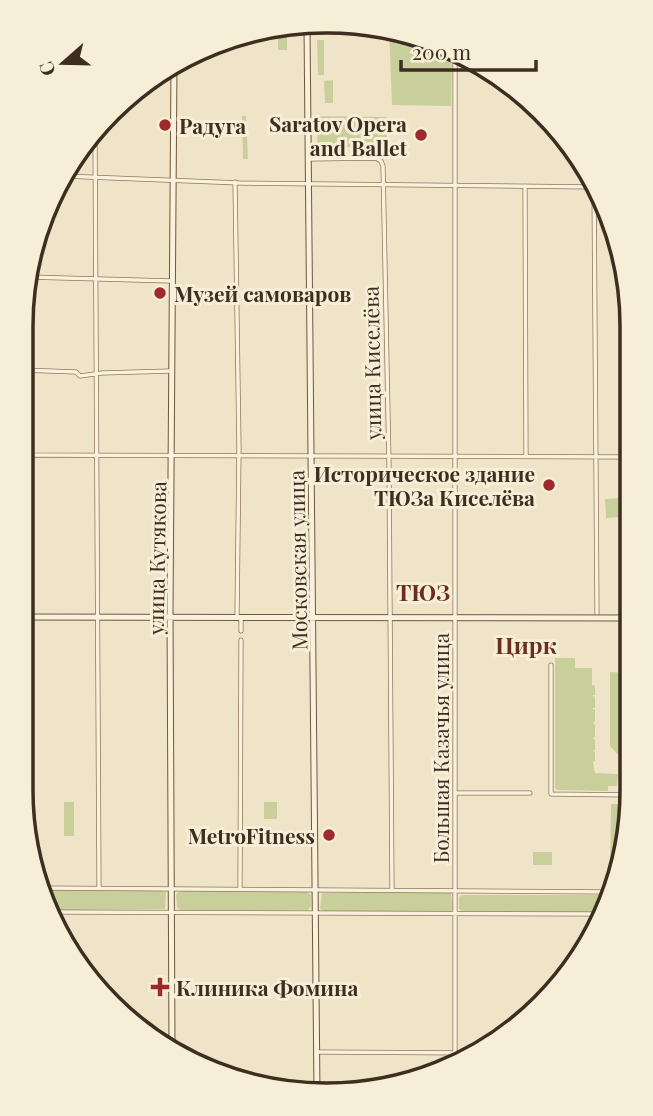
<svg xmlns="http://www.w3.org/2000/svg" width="653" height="1116" font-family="'Playfair Display',serif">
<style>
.green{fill:#c9cf9b}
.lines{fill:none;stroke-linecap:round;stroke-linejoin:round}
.street-casing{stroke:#8d765c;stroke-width:5}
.secondary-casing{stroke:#6f573f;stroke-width:7}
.street{stroke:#faf1dc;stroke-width:3.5}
.secondary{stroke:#faf1dc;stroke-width:5}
.poi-dot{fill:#9e2a2b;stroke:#f7eed8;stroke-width:2.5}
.labels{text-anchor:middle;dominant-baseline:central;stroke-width:6;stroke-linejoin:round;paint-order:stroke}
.poi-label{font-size:21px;font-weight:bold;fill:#3d2e20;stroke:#f7eed8;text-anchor:end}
.street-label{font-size:21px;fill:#3d2e20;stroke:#f7eed8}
.neighbourhood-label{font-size:23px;font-weight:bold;fill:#6b2e1e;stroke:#f7eed8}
.rim{fill:none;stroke:#3d2e20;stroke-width:3.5}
</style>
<rect width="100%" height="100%" fill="#f0e4c8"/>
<path class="green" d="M278 27H287V50H278Z
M389 28 452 54 451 106 392 105Z
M317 40H324V75H318Z
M333 80V103H325L324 81Z
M242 116H246L248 159H243Z
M318 116 387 117V147H317Z
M624 498V517L606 518 605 499Z
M555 658H575V668H592V685L595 686V695H592L595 697V708H592L595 710V722H593L595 725V737L593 738 595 740V750H593L595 752V761L593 762 595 773 618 774 617 786H608V791L557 790 555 788Z
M610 672 631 673V754H617L610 746Z
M64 802H74V836H64Z
M264 802H277V819H264Z
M611 804H631L616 885H610Z
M533 852H552V865H533Z
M38 890 162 891 166 892 165 909 49 910Z
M180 891 307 892 311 895V907L308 910H180L177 907 176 894Z
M322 893H451L453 909 451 911H324L320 909Z
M462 895H612L604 912 462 911 459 909V897Z"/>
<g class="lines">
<defs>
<path id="street" d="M455 56V1062
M95 134 99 888
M309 159 376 158 381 161 383 166 389 464 392 890
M63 176 240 183 595 187
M235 182 239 448 237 617
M594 183 597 613
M525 186 526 456
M27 277 172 281
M22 370 76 372 80 376 102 373 171 371
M21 455 631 457
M241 631V617
M551 665V794L631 795
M455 793H530
M25 816 23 463 26 284
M37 888 614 892
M240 889 241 640
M50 912 603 914
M317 1052 473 1053"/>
<path id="secondary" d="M307 27 317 1094
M21 617 631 618
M172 1050 170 611 174 65"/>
</defs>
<use href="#street" class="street-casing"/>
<use href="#secondary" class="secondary-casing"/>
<use href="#street" class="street"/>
<use href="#secondary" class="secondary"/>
</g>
<g class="poi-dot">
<circle cx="165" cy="125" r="7"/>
<circle cx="421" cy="135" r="7"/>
<circle cx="160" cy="293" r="7"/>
<circle cx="549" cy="485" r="7"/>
<circle cx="329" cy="835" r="7"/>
<path d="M156.5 976.5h7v7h7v7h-7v7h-7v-7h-7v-7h7z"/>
</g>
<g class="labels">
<g class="poi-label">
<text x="407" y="123">Saratov Opera<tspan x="407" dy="24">and Ballet</tspan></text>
<text x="179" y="125" text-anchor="start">Радуга</text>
<text x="174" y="293" text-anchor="start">Музей самоваров</text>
<text x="535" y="473">Историческое здание<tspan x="535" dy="24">ТЮЗа Киселёва</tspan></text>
<text x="315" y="835">MetroFitness</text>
<text x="176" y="987" text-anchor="start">Клиника Фомина</text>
</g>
<g class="street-label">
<text transform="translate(371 363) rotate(-91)">улица Киселёва</text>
<text transform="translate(156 558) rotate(-89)">улица Кутякова</text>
<text transform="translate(297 560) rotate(-91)">Московская улица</text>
<text transform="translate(440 748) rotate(-90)">Большая Казачья улица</text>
</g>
<g class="neighbourhood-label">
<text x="423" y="591">ТЮЗ</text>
<text x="526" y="644">Цирк</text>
</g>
</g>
<path d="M0 0H653V1116H0ZM326 33H327A293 293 0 0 1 620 326V790A293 293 0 0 1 327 1083H326A293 293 0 0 1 33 790V326A293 293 0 0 1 326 33Z" fill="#f7eed8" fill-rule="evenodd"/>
<path class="rim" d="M326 33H327A293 293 0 0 1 620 326V790A293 293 0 0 1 327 1083H326A293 293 0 0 1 33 790V326A293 293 0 0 1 326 33Z"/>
<g transform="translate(63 63) rotate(250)" stroke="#f7eed8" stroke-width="5" paint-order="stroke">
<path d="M0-5L12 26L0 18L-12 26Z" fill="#3d2e20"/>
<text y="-10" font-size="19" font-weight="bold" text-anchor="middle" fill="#3d2e20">С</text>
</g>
<path d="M401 60v10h135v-10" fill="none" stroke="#3d2e20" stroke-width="3.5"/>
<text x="412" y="60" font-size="21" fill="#3d2e20" stroke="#f7eed8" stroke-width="5" paint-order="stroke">200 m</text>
</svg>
